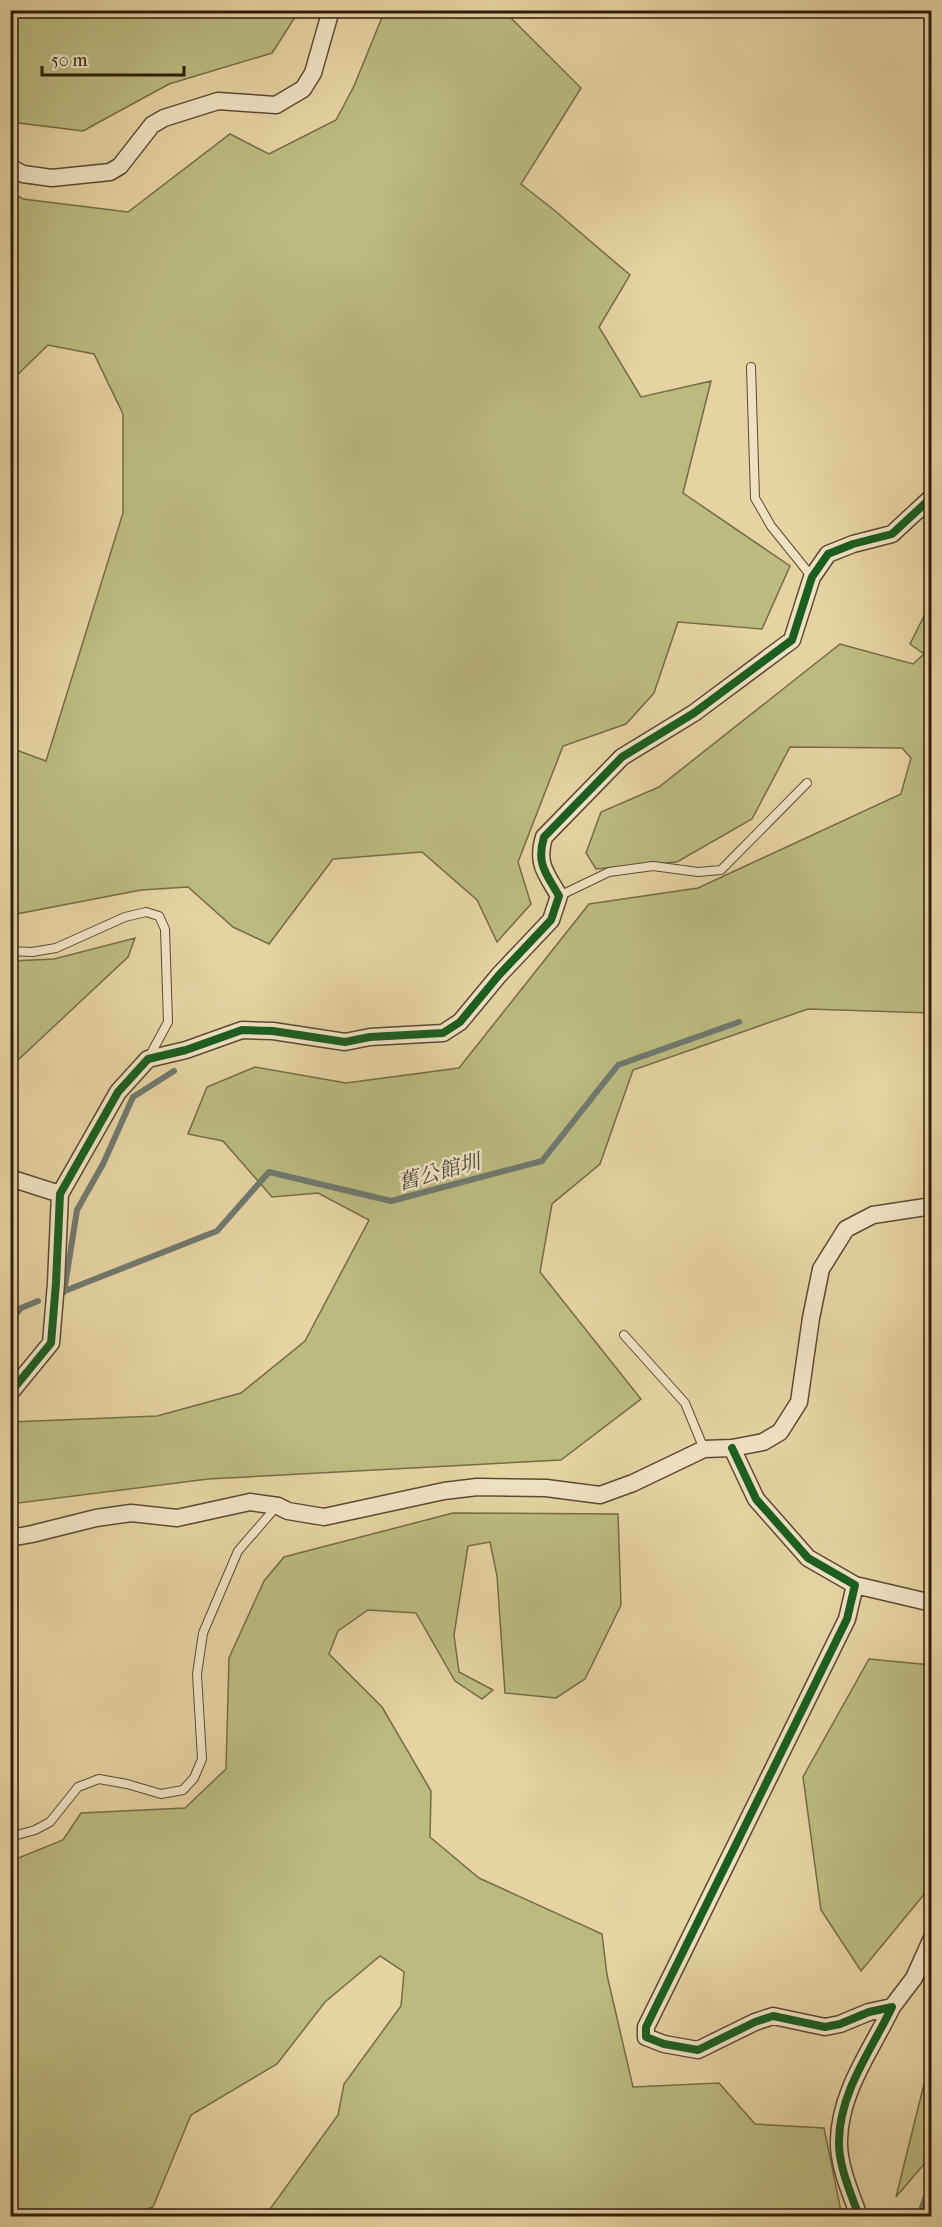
<svg xmlns="http://www.w3.org/2000/svg" width="942" height="2227" font-family="'IM FELL French Canon','Noto Serif TC',serif">
<style>
.green{fill:#bbbb80;stroke:#756c46;stroke-width:1.5}
.lines{fill:none;stroke-linecap:round;stroke-linejoin:round}
.stream{stroke:#6f796e;stroke-width:6}
.service-casing{stroke:#5d4a32;stroke-width:10}
.minor-casing{stroke:#5d4a32;stroke-width:19}
.service{stroke:#efe2c3;stroke-width:8}
.minor{stroke:#efe2c3;stroke-width:16}
.cycleway-casing{stroke:#efe2c3;stroke-width:11}
.cycleway{stroke:#1b5e20;stroke-width:8}
.labels{text-anchor:middle;dominant-baseline:central;stroke-width:5;stroke-linejoin:round;paint-order:stroke}
.water-label{font-size:21px;font-style:italic;fill:#4f4b3e;stroke:#efe2c3}
</style>
<rect width="100%" height="100%" fill="#e6d3a2"/>
<filter id="stains"><feTurbulence type="fractalNoise" baseFrequency=".00333" numOctaves="4"/><feColorMatrix values="0 0 0 0 .2 0 0 0 0 .09 0 0 0 0 .02 0 0 0 .5 -.17"/></filter>
<radialGradient id="worn" r=".72"><stop offset=".6" stop-color="#630" stop-opacity="0"/><stop offset="1" stop-color="#630" stop-opacity=".3"/></radialGradient>
<path class="green" d="M11 10H299V11L272 53 169 84 83 131 11 122Z
M385 10 532 11 505 12 581 88 521 184 554 210 630 275 599 327 641 397 711 381 683 493 790 566 762 629 678 622 654 693 626 724 563 746 518 862 531 904 497 942 477 900 422 852 333 859 269 944 233 927 188 887 141 890 11 915V748L46 761 123 513V414L94 354 48 345 11 381V192L23 199 128 212 230 134 269 154 336 120 354 86Z
M931 602V1013L808 1009 633 1070 600 1164 552 1204 540 1272 641 1399 561 1460 208 1479 11 1504V1422L157 1416 241 1393 305 1341 369 1220 318 1193 272 1197 223 1141 188 1134 207 1087 255 1067 346 1083 459 1068 589 904 698 888 901 794 911 758 902 748 790 747 752 819 677 862 596 869 586 853 601 812 659 787 840 644 913 664 924 654 910 644Z
M135 938 128 957 18 1060 11 1062V961L54 959Z
M453 1513 618 1514 621 1605 585 1679 556 1698 505 1693 497 1576 490 1542 468 1546 454 1635 459 1672 493 1690 482 1699 455 1681 416 1613 368 1610 338 1631 329 1654 382 1707 431 1791 430 1837 479 1878 602 1934 607 1975 633 2087 719 2083 755 2124 824 2128 842 2216H265L338 2115 344 2084 401 2006 404 1972 380 1956 325 2002 277 2064 191 2115 153 2207 125 2216H11V1861L63 1840 81 1813 185 1808 226 1769 229 1658 264 1581 284 1557Z
M869 1659 931 1665V1886L861 1971 821 1910 803 1777Z
M931 2056V2156L896 2197Z"/>
<g class="lines">
<path class="stream" d="M62 1292 217 1231 269 1172 391 1201 542 1161 618 1065 739 1022
M64 1292 77 1210 103 1164 133 1097 174 1071
M10 1321 21 1308 38 1301
M919 2216 932 2180"/>
<defs>
<path id="service" d="M751 367 755 498 771 526 812 577
M559 896 609 872 653 866 698 872 721 870 807 783
M10 951 32 952 56 948 125 917 146 912 159 916 165 929 168 1022 148 1059
M624 1335 685 1403 704 1449
M10 1837 35 1830 50 1822 78 1787 99 1779 127 1784 161 1794 183 1790 194 1778 202 1759 197 1674 203 1633 238 1551 277 1506"/>
<path id="minor" d="M10 167 23 174 52 178 110 172 120 166 152 125 164 118 218 101 276 105 303 89 313 73 331 10
M10 1178 60 1194
M10 1393 51 1343 56 1283 60 1194 118 1092 148 1059 186 1050 242 1030 273 1031 345 1042 370 1037 443 1033 460 1022 499 975 551 920 559 896C546 873 536 864 544 837L622 757 694 713 792 640 812 577 828 554 853 544 892 534 932 497
M732 1448 756 1499 808 1558 855 1585 847 1619 646 2027V2037L664 2044 698 2050 755 2022 773 2016 825 2027 840 2024 869 2012 892 2007C872 2049 840 2091 839 2140 838 2165 851 2194 859 2216
M10 1538 32 1534 96 1518 131 1513 177 1518 250 1502 278 1506 288 1511 324 1517 444 1491 477 1487 546 1488 600 1495 633 1483 704 1449 732 1448 763 1442 780 1432 799 1402 811 1318 821 1269 846 1229 873 1215 932 1206
M855 1585 932 1603
M892 2007 914 1978 932 1938"/>
</defs>
<use href="#service" class="service-casing"/>
<use href="#minor" class="minor-casing"/>
<use href="#service" class="service"/>
<use href="#minor" class="minor"/>
<defs>
<path id="cycleway" d="M10 1393 51 1343 56 1283 60 1194 118 1092 148 1059 186 1050 242 1030 273 1031 345 1042 370 1037 443 1033 460 1022 499 975 551 920 559 896C546 873 536 864 544 837L622 757 694 713 792 640 812 577 828 554 853 544 892 534 932 497
M732 1448 756 1499 808 1558 855 1585 847 1619 646 2027V2037L664 2044 698 2050 755 2022 773 2016 825 2027 840 2024 869 2012 892 2007C872 2049 840 2091 839 2140 838 2165 851 2194 859 2216"/>
</defs>
<use href="#cycleway" class="cycleway-casing"/>
<use href="#cycleway" class="cycleway"/>
</g>
<g class="labels">
<g class="water-label">
<text transform="translate(439 1172) rotate(-15)">舊公館圳</text>
</g>
</g>
<rect width="942" height="2227" fill="none" stroke="#e6d3a2" stroke-width="36"/>
<rect x="12" y="12" width="918" height="2203" fill="none" stroke="#2f1d0d" stroke-width="3"/>
<rect x="18" y="18" width="906" height="2191" fill="none" stroke="#2f1d0d" stroke-width="1.5"/>
<path d="M42 66v9h142v-9" fill="none" stroke="#2f1d0d" stroke-width="3"/>
<text x="51" y="66" font-size="18" fill="#2f1d0d" stroke="#efe2c3" stroke-width="4.5" paint-order="stroke">50 m</text>
<rect width="100%" height="100%" filter="url(#stains)"/>
<rect width="100%" height="100%" fill="url(#worn)"/>
</svg>
